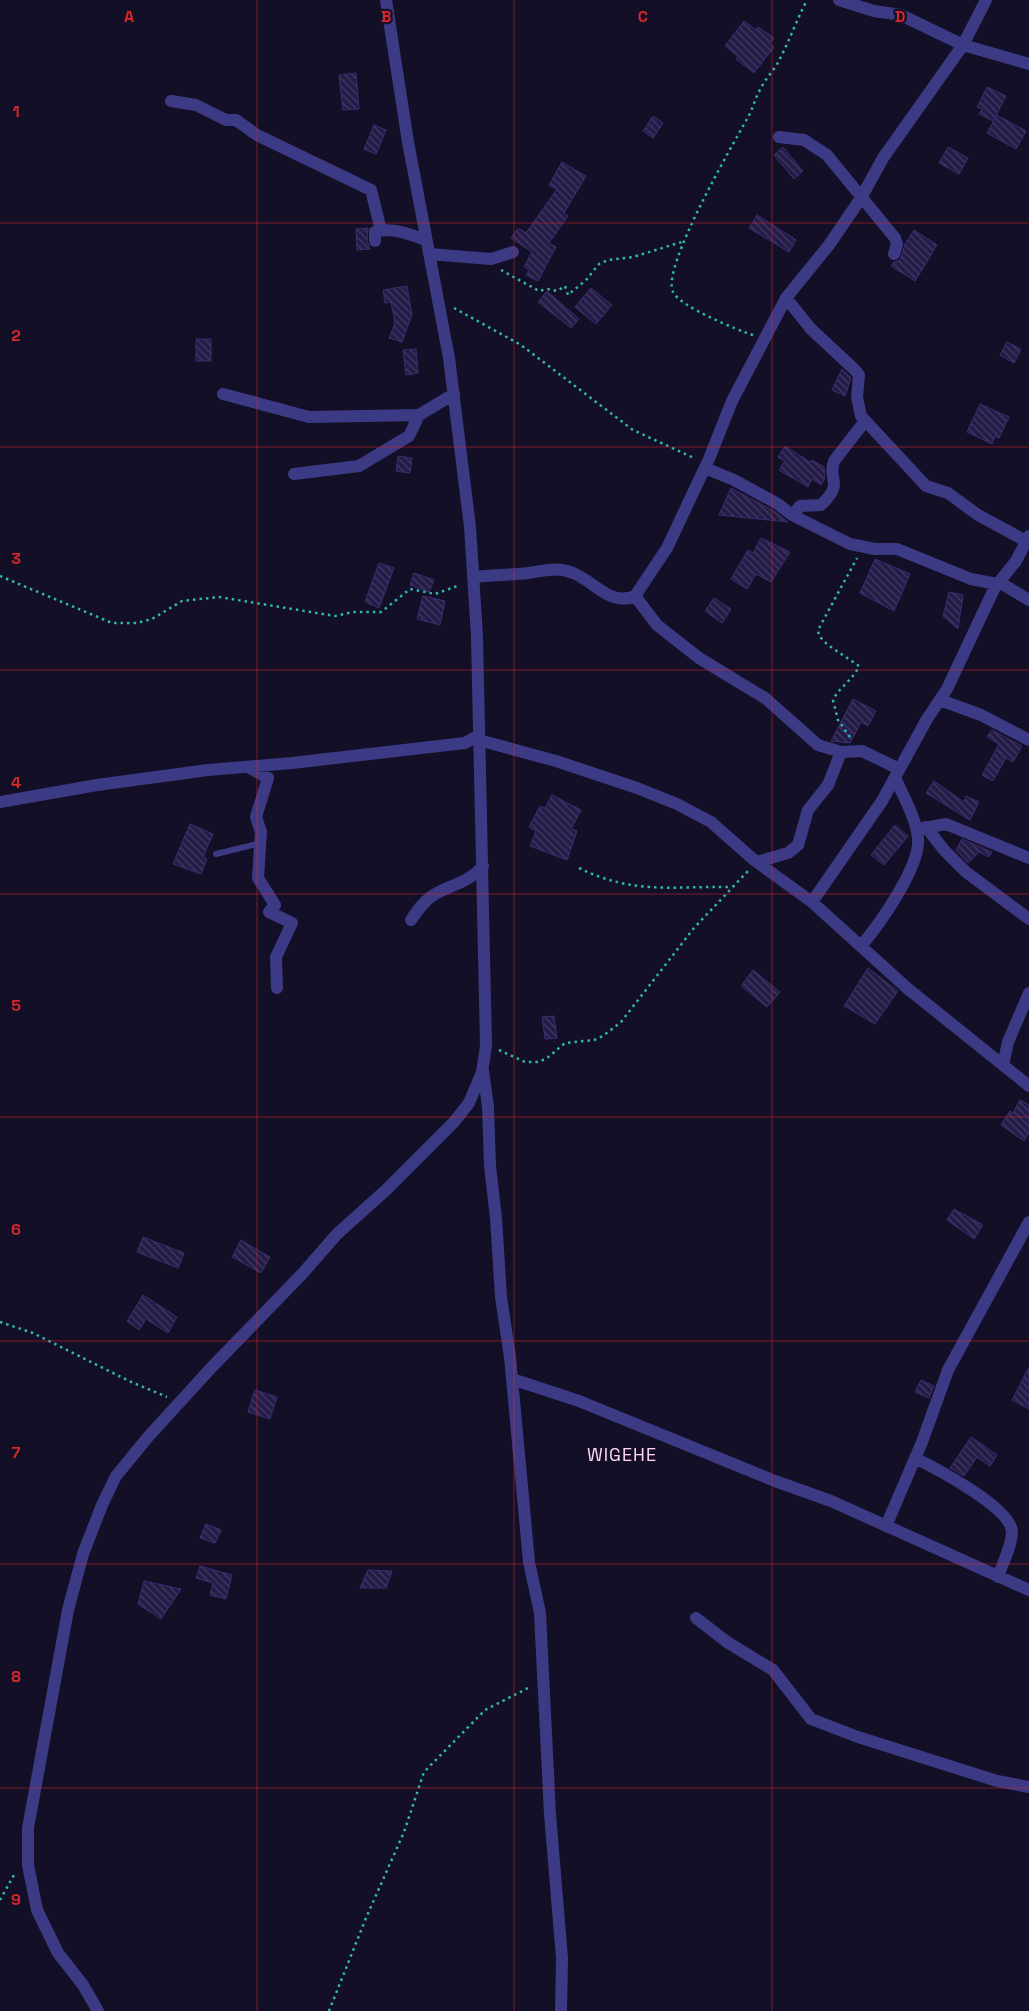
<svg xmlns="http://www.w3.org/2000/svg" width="1029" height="2011" viewBox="0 0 1029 2011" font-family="'Space Grotesk',sans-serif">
	<defs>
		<pattern id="building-back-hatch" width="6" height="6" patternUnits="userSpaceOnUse" patternTransform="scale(1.25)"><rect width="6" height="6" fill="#241b47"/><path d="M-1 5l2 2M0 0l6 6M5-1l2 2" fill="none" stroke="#433b63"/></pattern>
	</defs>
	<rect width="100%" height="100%" fill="#130f26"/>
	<path fill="url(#building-back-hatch)" stroke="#3b2d73" d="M744 21 756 30 758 27 774 38 769 44 774 47 754 73 736 59 738 56 725 46Z
		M356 73 359 109 343 110 339 75Z
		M987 87 1006 96 993 121 979 114 982 109 977 107Z
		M997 115 1026 131 1016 149 987 133Z
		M653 116 663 123 653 138 643 131Z
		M374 125 386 130 376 154 364 149Z
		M783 147 803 171 794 179 774 155Z
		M948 147 968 158 959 174 939 163Z
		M562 162 586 176 564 213 568 216 549 243 556 247 538 281 526 275 529 270 524 267 532 252 511 238 518 228 526 233 557 189 549 185Z
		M757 215 796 240 789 252 749 228Z
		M368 228 367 241 370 249 357 250 356 229Z
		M914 230 937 245 915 281 891 266 894 262 900 260 905 244Z
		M407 286 412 315 402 342 389 338 395 323 391 302 385 303 383 290Z
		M591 288 612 305 596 324 575 307Z
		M546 292H548L579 319 571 328 538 302Z
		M196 339H211V361H196Z
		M1007 342 1021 349 1014 363 1000 355Z
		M416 349 418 373 406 375 403 350Z
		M842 369 851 378 845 396 832 390Z
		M980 404 1009 417 999 438 995 436 992 444 967 432Z
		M785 446 810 462 812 460 824 467 825 478 821 485 812 479 808 487 779 470 785 461 778 457Z
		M398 456 412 458 410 473 396 471Z
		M731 488 774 511 788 522 719 515Z
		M761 538 790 552 771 582 756 574 747 589 731 579 748 550 753 553Z
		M875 559 910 574 894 611 860 593Z
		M379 563 394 568 379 608 365 602Z
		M414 573 434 580 429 592 410 585Z
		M949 592 963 595 958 629 943 616Z
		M423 596 445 601 440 625 417 619Z
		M714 598 731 609 722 623 705 611Z
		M853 699 876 711 868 726 861 722 850 743 831 741Z
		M992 730 1022 746 1013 762 1006 758 993 781 982 775 999 744 987 737Z
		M934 781 964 802 966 796 979 802 970 820 926 793Z
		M552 795 581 810 571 829 577 831 567 860 530 846 536 831 529 827 540 806 545 808Z
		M190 824 213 834 203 857 207 859 201 874 173 864Z
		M895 825 908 836 884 865 871 855Z
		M962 839 992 852 989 857 979 852 968 863 956 850Z
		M868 968 898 991 875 1024 844 1006Z
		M753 970 780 992 767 1007 741 986Z
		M554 1016 557 1038 545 1039 542 1017Z
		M1020 1100 1029 1105V1133L1024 1141 1001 1125 1010 1111 1013 1113Z
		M954 1209 983 1225 974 1239 947 1220Z
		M143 1237 184 1253 178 1268 137 1252Z
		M241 1240 270 1257 261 1273 232 1257Z
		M143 1295 177 1317 168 1333 146 1319 139 1330 127 1321Z
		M1029 1367V1409L1012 1400Z
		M921 1380 934 1386 929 1398 915 1392Z
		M255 1390 277 1397 270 1419 248 1412Z
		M971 1437 997 1455 990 1466 977 1457 964 1476 950 1468Z
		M206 1524 221 1530 215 1543 200 1538Z
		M200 1566 232 1575 226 1599 210 1595 213 1583 196 1578Z
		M368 1570 392 1571 386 1588H360Z
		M144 1581 181 1589 161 1619 138 1604Z"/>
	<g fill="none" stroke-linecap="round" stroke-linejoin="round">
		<path stroke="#2fb8b0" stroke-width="2.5" stroke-dasharray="2.5 4" stroke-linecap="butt" d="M501 270 539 291 547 289 557 291 565 286 568 295 586 280 599 264 608 260 633 257 685 241
			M454 308 521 345 633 430 694 458
			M753 335C737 330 679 306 673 292 661 268 732 146 747 119 753 109 755 98 761 88 765 80 771 73 776 66 788 45 796 21 807 0
			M0 576 112 623H136L152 619 182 601 219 597 335 616 353 612H381L410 589 435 594 460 585
			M850 737 838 720 833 700C840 686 853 680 859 666L828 645 819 636 818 630 857 558
			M579 868C634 895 673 886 731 887
			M499 1050 525 1062H537L546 1059 565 1043 594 1040 603 1036 621 1022 694 928 748 871
			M0 1322 33 1333 129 1381 167 1397
			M0 1900 15 1873
			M329 2011 366 1918 404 1832 424 1772 485 1710 530 1687"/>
		<path stroke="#3d3a85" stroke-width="6" d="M216 854 261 843"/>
		<path stroke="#3d3a85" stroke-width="12" d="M839 0 874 11 901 15 963 45 1029 64
			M171 101 196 105 226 120H236L257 135 371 190 381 230
			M779 137 804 140 827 155 895 238 897 244 894 254
			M375 241V232C392 227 410 234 426 240
			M429 254 491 259 513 252
			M786 298 811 329 855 370 859 375 857 397 861 416 926 486 948 493 978 515 1026 541
			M223 394 309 417 419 415 454 394
			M705 468 734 480 778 504 792 515 850 544 875 549H897L971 579 997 584
			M294 474 359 466 409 436 419 415
			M793 515 800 506 821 505C845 482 827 481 834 461L865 421
			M474 577C491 575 510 575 528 573 544 571 557 566 573 573 594 581 610 607 635 596L667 548 709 459 732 401 786 298 829 245 861 198 883 158 963 45 986 0
			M999 582 1029 600
			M635 596 657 625 699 658 765 698 818 745 841 752 862 751 899 769
			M940 700 981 715 1029 740
			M479 740 556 761 637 788 677 804 711 822 754 860 812 902 907 988 1029 1086
			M248 767 268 778 256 817 261 832 258 878 275 905 269 912 292 923 276 957 277 988
			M0 802 97 785 208 770 292 763 465 743 479 735
			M926 827 944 850 966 872 1029 919
			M919 829 946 824 1029 858
			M757 862 788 853 798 845 808 810 828 785 841 752
			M812 902 882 801 927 719 947 689 995 587 1016 561 1029 536
			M411 920C417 911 423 902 432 896 449 885 469 883 483 866
			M861 946C879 925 921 866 918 838 916 818 903 796 895 777
			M1003 1065 1008 1042 1029 993
			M483 1070 488 1107 490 1166 496 1218 501 1297 510 1357 529 1562 540 1613 550 1814 562 1958 561 2011
			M512 1379 579 1401 775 1481 831 1501 1029 1590
			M915 1458C935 1468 1012 1508 1012 1532 1012 1546 1002 1564 998 1577
			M886 1526 922 1442 948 1370 1029 1222
			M696 1618 727 1642 773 1670 811 1719 858 1737 997 1781 1029 1787
			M98 2011 83 1985 58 1953 37 1910 28 1865V1828L68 1610 83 1554 102 1505 116 1476 148 1437 211 1368 303 1273 337 1234 386 1190 454 1122 469 1103 482 1072 486 1046 477 636 470 527 449 358 408 142 386 0"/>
	</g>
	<path fill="none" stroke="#d62828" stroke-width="1" stroke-opacity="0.55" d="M257 0V2011M514 0V2011M772 0V2011M0 223H1029M0 447H1029M0 670H1029M0 894H1029M0 1117H1029M0 1341H1029M0 1564H1029M0 1788H1029"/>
	<g text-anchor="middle" stroke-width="4.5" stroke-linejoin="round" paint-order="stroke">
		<g font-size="18" letter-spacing="1" fill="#ffd6f0" stroke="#130f26">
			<text x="622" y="1461">WIGEHE</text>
		</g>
	</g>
	<g font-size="16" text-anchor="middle" font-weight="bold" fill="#d62828" stroke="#130f26" stroke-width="4.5" stroke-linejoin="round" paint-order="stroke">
		<text x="129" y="22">A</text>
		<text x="386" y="22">B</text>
		<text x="643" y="22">C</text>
		<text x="900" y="22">D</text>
		<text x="16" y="117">1</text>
		<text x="16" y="341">2</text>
		<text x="16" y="564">3</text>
		<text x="16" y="788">4</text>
		<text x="16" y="1011">5</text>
		<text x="16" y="1235">6</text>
		<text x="16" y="1458">7</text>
		<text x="16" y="1682">8</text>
		<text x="16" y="1905">9</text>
	</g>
</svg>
